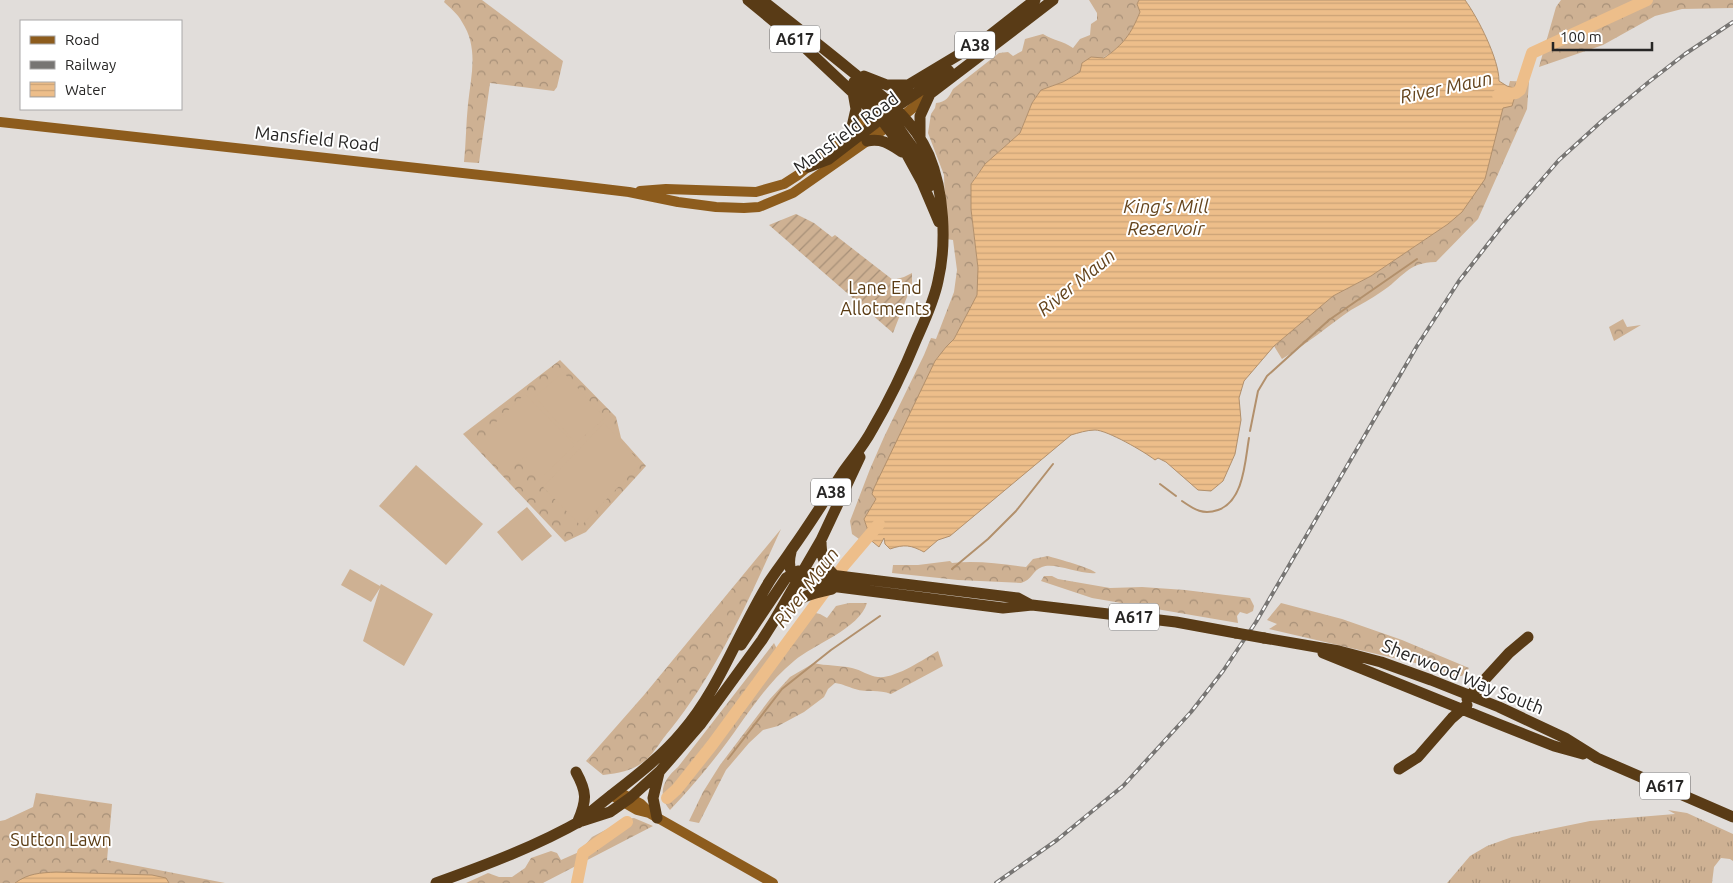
<svg xmlns="http://www.w3.org/2000/svg" width="1733" height="883" viewBox="0 0 1733 883" font-family="Ubuntu,sans-serif">
	<defs>
		<pattern id="grass-tufts" width="24" height="20" patternUnits="userSpaceOnUse" patternTransform="scale(1.25)"><rect width="24" height="20" fill="#ceb193"/><path d="M3 7l-1-3M5 7V3M7 7l1-3M15 17l-1-3M17 17v-4M19 17l1-3" fill="none" stroke="#a79078"/></pattern>
		<pattern id="forest-crowns" width="20" height="18" patternUnits="userSpaceOnUse" patternTransform="scale(1.25)"><rect width="20" height="18" fill="#ceb193"/><path d="M2 6a3 3 0 1 1 6 0M12 15a3 3 0 1 1 6 0" fill="none" stroke="#a79078"/></pattern>
		<pattern id="garden-furrows" width="10" height="10" patternUnits="userSpaceOnUse" patternTransform="scale(1.25)"><rect width="10" height="10" fill="#ceb193"/><path d="M-1 1l2-2M0 10L10 0M9 11l2-2" fill="none" stroke="#a79078"/></pattern>
		<pattern id="water-rules" width="6" height="5" patternUnits="userSpaceOnUse" patternTransform="scale(1.25)"><rect width="6" height="5" fill="#edbe8a"/><path d="M0 2.5h6" fill="none" stroke="#cba377"/></pattern>
	</defs>
	<rect width="100%" height="100%" fill="#e1ddda"/>
	<path fill="url(#grass-tufts)" d="M1668 810 1687 813 1733 834V861L1730 859 1721 858 1714 867 1712 883H1447L1470 856 1487 846 1512 837 1590 821 1675 814Z"/>
	<path fill="url(#forest-crowns)" d="M445 0H482L563 61 557 87 554 91 490 83 479 163 464 162C466 143 466 123 468 104 471 76 479 48 462 22 458 14 450 8 444 2Z
		M1089 0H1139L1137 4 1140 12 1132 31 1121 45 1109 54 1063 82 1041 90 1032 103 1020 133 985 164 976 176 971 184V209L978 268V295L954 339 946 347 935 361 876 499 864 519 868 531 859 539 852 534 850 521 870 469 884 437 924 355 931 338 936 339 954 292 957 270 953 240 946 239 944 175 928 133 931 114 935 108 936 103C946 102 949 97 953 89L999 53 1008 52 1013 56 1022 51 1025 39 1043 34C1054 41 1062 40 1073 48L1080 39 1090 35 1091 24 1097 20V13Z
		M1561 0H1733V8L1682 9 1655 16 1603 45 1539 67 1556 7Z
		M1510 81 1529 82 1527 109 1478 219 1436 262C1407 262 1402 279 1381 292 1371 299 1361 304 1351 310 1328 326 1307 344 1282 359L1274 346 1333 296 1371 276 1448 224 1495 135Z
		M1623 319 1627 327 1641 325 1614 341 1609 327Z
		M560 360 616 417 621 438 646 466 586 532 565 542 463 434Z
		M781 529C749 599 718 670 670 730 662 739 655 752 646 760 632 771 620 773 603 775L586 761 644 695Z
		M1048 556C1058 559 1092 568 1096 573 1080 575 1055 562 1042 567 1033 570 1032 580 1021 583L958 580 892 573 893 565H918L950 561 952 563C977 560 1001 564 1026 567L1033 559Z
		M1044 576H1052L1058 579 1110 588 1142 587 1185 590 1250 598 1254 606 1253 611 1247 614 1240 612 1237 616 1238 623 1092 598 1041 581Z
		M849 603H867C859 629 814 644 794 661 761 688 741 726 715 758 701 776 686 793 670 810 656 793 664 779 678 767L774 643 778 651 807 611 820 614 827 618 836 606Z
		M1281 603 1342 619 1402 640 1469 668 1462 676H1451L1424 665 1269 629 1277 624 1267 620Z
		M938 651 943 666 891 694C879 689 867 693 855 689 848 687 843 684 835 683L828 689 824 697 804 712 778 726 763 730 749 743 726 770 699 823 689 821 703 792 720 765 770 699 790 677 814 663C826 666 839 665 852 668 861 670 869 676 878 677 895 679 924 659 938 651Z
		M36 793 112 804 107 860 225 883H0V821L5 820 33 807Z
		M634 818 653 826 543 883H466L488 873 499 877H512L525 868 531 858 551 851 557 853 561 860 579 852 592 837 626 819Z"/>
	<path fill="url(#garden-furrows)" d="M796 214 814 223 832 237 835 235 893 280 904 277 912 273V284L893 333 769 225Z"/>
	<path fill="#ceb193" d="M563 372 605 418 576 443 535 397Z
		M525 394 575 445 544 475 525 456 505 475 480 449 499 430 494 424Z
		M604 423 641 463 581 526 543 487Z
		M416 465 483 524 446 565 379 506Z
		M527 507 552 536 522 561 497 532Z
		M350 569 380 586 381 584 433 614 404 666 363 641 380 588 371 602 341 585Z"/>
	<path fill="url(#water-rules)" stroke="#b2906c" d="M1139 0H1465C1478 18 1499 59 1499 81L1507 86 1517 89 1512 106 1503 108 1485 179 1462 212 1448 224 1371 276 1333 296 1274 346 1244 381 1239 398 1241 420 1235 454 1223 481 1211 491 1198 490 1166 462 1158 458 1155 460C1145 452 1107 430 1095 430 1087 430 1078 433 1071 435L950 536 938 540 924 552C911 545 904 544 890 549L885 544 884 538 879 547 868 538V531L864 519 876 499 872 494 874 488 935 361 946 347 954 339 977 295 978 268 971 209V184L985 164 1020 133 1032 103 1041 90 1063 82 1080 72 1082 63 1091 57 1104 58C1124 44 1131 34 1140 12L1137 4Z
		M56 872 152 875 166 878 169 883H15C29 873 40 873 56 872Z"/>
	<g fill="none" stroke-linecap="round" stroke-linejoin="round">
		<path stroke="#b2906c" stroke-width="2" d="M1250 431 1258 391 1267 376 1329 320 1417 259
			M1160 484 1176 496
			M1182 501C1195 510 1203 515 1218 510 1244 501 1245 461 1249 438
			M952 569 988 539 1016 511 1053 464
			M728 759 782 689 831 650 880 616"/>
		<path stroke="#edbe8a" stroke-width="12" d="M1498 95 1516 93 1520 90 1532 53 1647 0
			M667 798 677 789 712 745 845 564 879 524
			M577 883 583 853 627 822"/>
		<path stroke="#8d5c1d" stroke-width="10" d="M0 122 562 184 629 192 678 202 716 207 744 208 759 207 793 193 903 116 930 94
			M640 191 666 189 756 192 784 184 798 175 880 108
			M617 791 641 804 649 812
			M611 795 637 810 649 813 773 883"/>
		<path stroke="#593b16" stroke-width="11" d="M748 0 800 43 881 119 905 151 922 182 939 222
			M864 76 887 85H909
			M854 82C870 95 885 104 886 126
			M888 102 910 84 985 39 1035 0
			M889 106C894 133 927 154 930 186
			M890 111 949 71
			M851 131 856 109 853 92
			M920 137V116L930 94 1053 0
			M867 141C882 138 890 144 902 152
			M808 167 829 159 881 119 886 118
			M821 540C821 554 823 564 833 574
			M791 552C787 567 791 580 807 583L1003 608 1032 605 1176 622 1236 633
			M783 613C801 596 808 594 832 589
			M1264 638 1339 651 1381 662 1431 680 1499 707 1565 738 1597 758 1733 817
			M741 645 786 578 798 571 1018 598 1031 605
			M1323 653 1496 723 1554 746 1583 754
			M1467 699 1509 653 1528 637
			M1399 769 1418 757 1452 718 1467 705
			M576 772C587 792 587 800 578 821
			M657 818 653 798 659 773
			M582 821 610 812 630 798 660 771 700 725 762 640 774 621 821 540 860 457
			M578 823C612 792 652 768 682 732 720 688 738 632 769 582 776 571 785 560 792 549 810 524 826 498 843 472 853 458 864 445 872 430 889 401 904 370 917 338 925 320 934 301 938 281 947 243 944 191 929 155 913 118 880 94 850 70 821 46 791 23 762 0
			M436 883C486 865 537 846 584 819"/>
		<defs>
			<path id="rail" d="M996 883 1057 840 1123 786 1191 712 1223 671 1256 622 1417 346 1459 281 1506 221 1559 160 1603 120 1650 81 1685 54 1733 22"/>
		</defs>
		<use href="#rail" stroke="#777573" stroke-width="4"/>
		<use href="#rail" stroke="#fff" stroke-width="2" stroke-dasharray="5.5" stroke-linecap="butt"/>
		<path stroke="#593b16" stroke-width="11" d="M1236 633 1264 638"/>
	</g>
	<g text-anchor="middle" stroke-width="4" stroke-linejoin="round" paint-order="stroke">
		<g fill="#fff" stroke="#686766" stroke-width="1">
			<rect x="770" y="25.5" width="50" height="27" rx="4"/>
			<rect x="955" y="31.5" width="40" height="27" rx="4"/>
			<rect x="811" y="478.5" width="40" height="27" rx="4"/>
			<rect x="1109" y="603.5" width="50" height="27" rx="4"/>
			<rect x="1640" y="772.5" width="50" height="27" rx="4"/>
		</g>
		<g font-size="16" font-weight="bold" fill="#272625">
			<text x="795" y="45">A617</text>
			<text x="975" y="51">A38</text>
			<text x="831" y="498">A38</text>
			<text x="1134" y="623">A617</text>
			<text x="1665" y="792">A617</text>
		</g>
		<g font-size="18" fill="#272625" stroke="#fff">
			<text transform="translate(846 133) rotate(-36)" y="6">Mansfield Road</text>
			<text transform="translate(317 139) rotate(6)" y="6">Mansfield Road</text>
			<text transform="translate(1463 677) rotate(22)" y="6">Sherwood Way South</text>
		</g>
		<g font-size="18" fill="#5a3b13" stroke="#fff">
			<text x="885" y="294">Lane End<tspan x="885" dy="21">Allotments</tspan></text>
			<text x="61" y="846">Sutton Lawn</text>
		</g>
		<g font-size="19" font-style="italic" fill="#64441d" stroke="#fff">
			<text transform="translate(1446 87) rotate(-12)" y="7">River Maun</text>
			<text x="1166" y="213">King's Mill<tspan x="1166" dy="22">Reservoir</tspan></text>
			<text transform="translate(1076 282) rotate(-39)" y="7">River Maun</text>
			<text transform="translate(806 587) rotate(-53)" y="7">River Maun</text>
		</g>
	</g>
	<rect x="20" y="20" width="162" height="90" fill="#ffffff" stroke="#a9a8a8"/>
	<rect x="30" y="36" width="25" height="8" fill="#8d5c1d" stroke="#a9a8a8"/>
	<text x="65" y="45" font-size="15" fill="#272625">Road</text>
	<rect x="30" y="61" width="25" height="8" fill="#777573" stroke="#a9a8a8"/>
	<text x="65" y="70" font-size="15" fill="#272625">Railway</text>
	<rect x="30" y="82" width="25" height="15" fill="url(#water-rules)" stroke="#a9a8a8"/>
	<text x="65" y="95" font-size="15" fill="#272625">Water</text>
	<path d="M1553 42v8h99v-8" fill="none" stroke="#272625" stroke-width="2.5"/>
	<text x="1560" y="42" font-size="15" fill="#272625" stroke="#ffffff" stroke-width="4" paint-order="stroke">100 m</text>
</svg>
